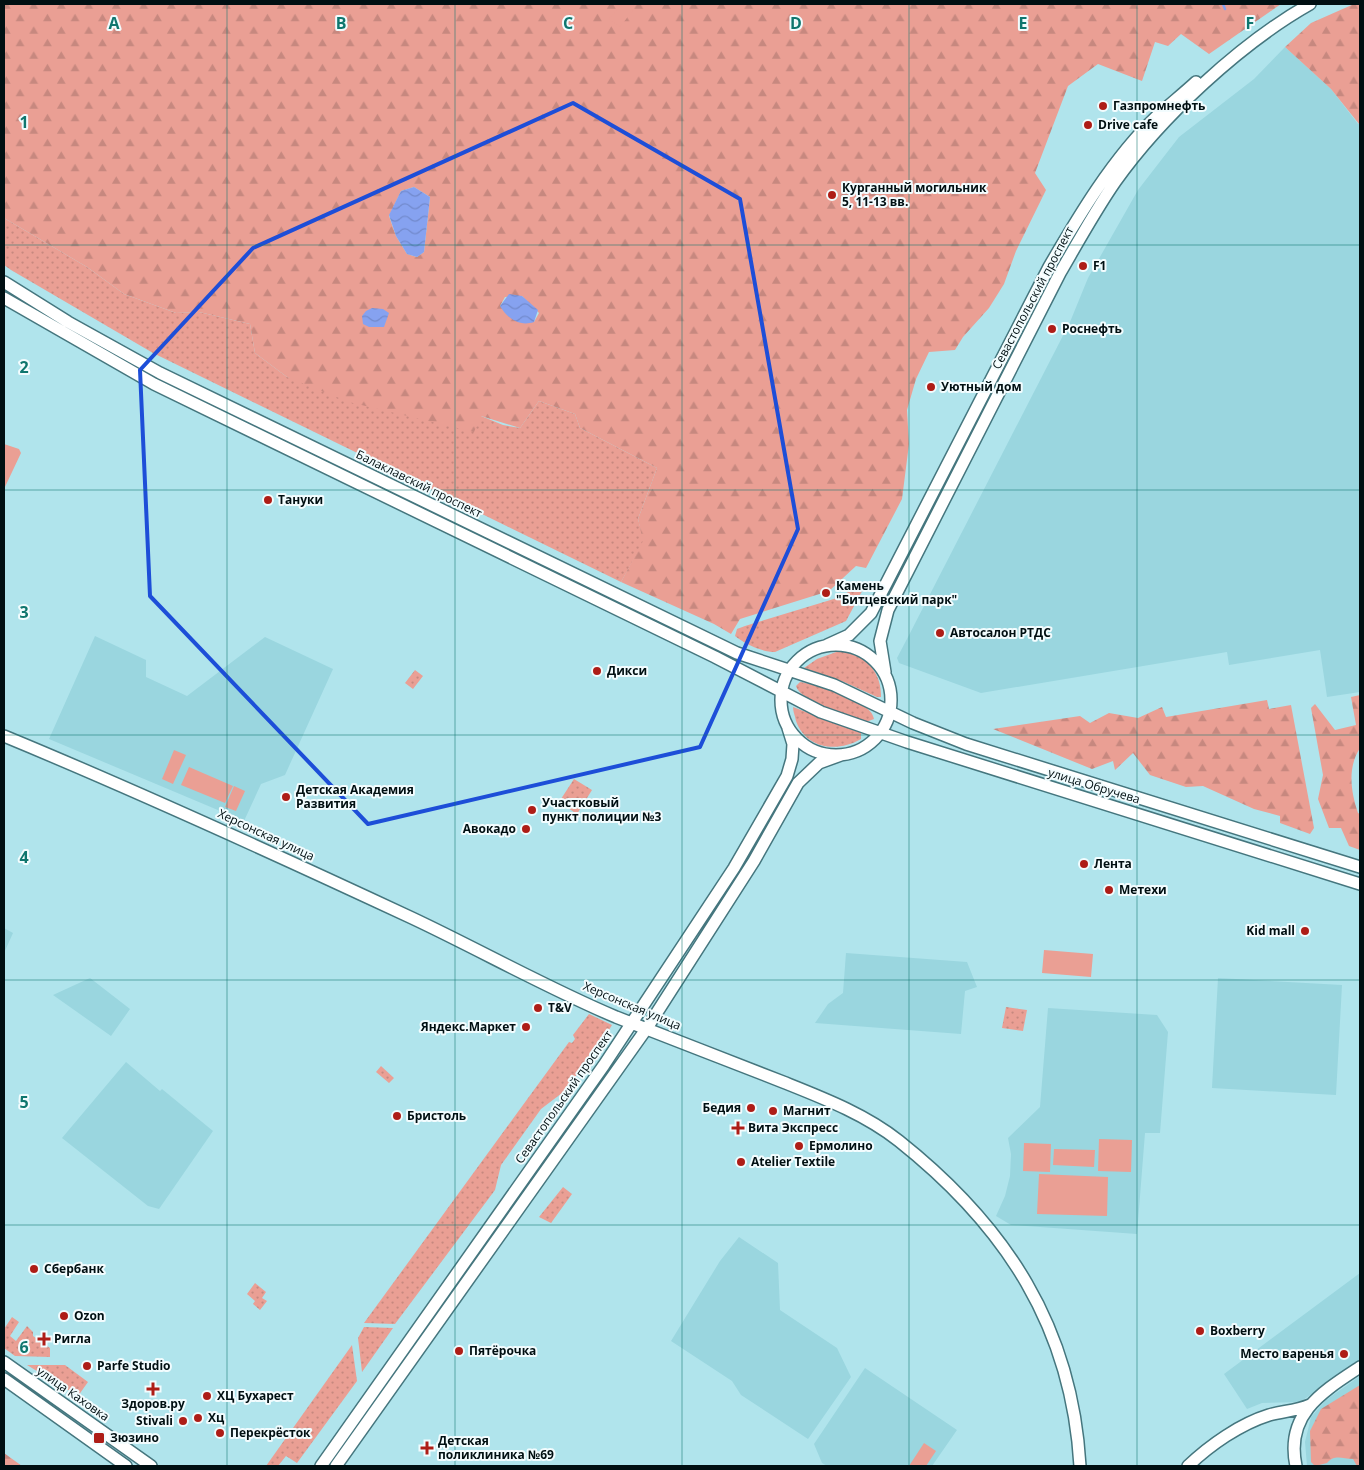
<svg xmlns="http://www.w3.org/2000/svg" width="1364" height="1470" viewBox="0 0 1364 1470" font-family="'Open Sans',sans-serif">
	<defs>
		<pattern id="grass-dots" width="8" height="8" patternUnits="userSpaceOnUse" patternTransform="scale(1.25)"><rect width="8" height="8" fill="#ea9f94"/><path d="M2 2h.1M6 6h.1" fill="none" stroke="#c7887f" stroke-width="1.8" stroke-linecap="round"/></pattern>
		<pattern id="forest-firs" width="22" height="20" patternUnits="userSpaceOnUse" patternTransform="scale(1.25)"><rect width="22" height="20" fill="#ea9f94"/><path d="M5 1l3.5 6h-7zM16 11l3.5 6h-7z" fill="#c7887f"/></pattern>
		<pattern id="water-waves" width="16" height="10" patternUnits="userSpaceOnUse" patternTransform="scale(1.25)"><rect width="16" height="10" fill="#86a2f0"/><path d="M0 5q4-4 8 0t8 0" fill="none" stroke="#728acd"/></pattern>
	</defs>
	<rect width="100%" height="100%" fill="#b0e4ec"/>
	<path fill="#9ad6df" d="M1285 47 1331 89 1358 124 1360 123V692L1327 697 1320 650 1229 665 1227 652 981 693 899 663 897 658 908 637 1070 322 1088 278 1138 190 1179 137 1254 79Z
		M95 636 146 660V677L187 696 265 637 333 669 285 775 261 784 244 821 49 739Z
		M4 928 13 933 4 953Z
		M846 953 967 962 977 987 965 991 961 1034 815 1023 828 1004 843 993Z
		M90 978 130 1009 111 1036 53 995Z
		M1218 978 1342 985 1336 1095 1212 1088Z
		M1048 1008 1157 1015 1168 1032 1160 1133H1145L1137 1234 1011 1225 996 1216 1005 1196 1010 1176 1011 1154 1008 1138 1040 1107Z
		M126 1062 160 1091 162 1089 213 1131 159 1209 148 1206 62 1138Z
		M739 1237 778 1263 780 1310 837 1348 851 1377 808 1439 741 1395 732 1381 671 1341 720 1261Z
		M1360 1273V1361L1300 1402 1262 1403 1247 1409 1224 1374Z
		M865 1368 957 1430 932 1466H827L822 1463 814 1444Z
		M1360 1376V1466H1307L1305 1442 1311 1417 1326 1400Z"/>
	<path fill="url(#grass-dots)" d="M4 218 87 267 124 294 176 313 199 312 250 324 255 353 287 377 481 416 503 425 520 428 539 401 575 414 580 428 657 468 638 519 644 541 621 582 153 353 11 270 4 265Z
		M867 582 846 621 775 652C762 652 745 644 735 636L737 629 745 626 837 598Z
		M839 651C863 652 882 671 881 697H877L844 682 804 668 817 659Z
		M415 670 423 676 413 689 405 683Z
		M800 682C815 684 873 701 874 719L866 722 859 720C845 714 800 701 796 686Z
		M793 707 861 733V739C837 753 806 749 796 721 795 716 793 711 793 707Z
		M574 779 592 790 577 814 559 802Z
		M1006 1007 1027 1010 1023 1031 1002 1028Z
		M589 1014 612 1025 596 1051 595 1049 566 1090 541 1109 501 1165 495 1190 395 1324 364 1323 569 1042 572 1043 575 1039 573 1035Z
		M381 1066 394 1078 389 1083 376 1072Z
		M563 1187 572 1194 551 1223 539 1217Z
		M255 1283 266 1292 262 1298 267 1301 260 1310 253 1304 255 1301 247 1294Z
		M12 1317 19 1322 10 1336 16 1341 27 1326 33 1332V1336L50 1348V1357L15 1356 4 1348V1329Z
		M364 1327 393 1328 362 1372 358 1338Z
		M352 1345 357 1381 297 1463 286 1456 278 1466H266Z
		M27 1365H65L88 1382 78 1396Z"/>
	<path fill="url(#forest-firs)" fill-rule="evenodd" d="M4 4H1281L1209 54 1181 34 1168 46 1155 42 1142 81 1098 64 1068 86 1035 173 1046 190 1016 251 1004 284 989 308 963 337 955 350 929 352 916 379 907 410 909 444 902 499 866 568 856 566 829 591 740 619 731 634 714 624 621 582 643 541 638 519 657 468 580 428 575 414 539 401 520 428 481 416 474 432 349 402 287 377 255 353 250 324 199 312 176 313 124 294 87 267 4 218ZM414 187 430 197 424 252 417 257 407 254 396 236 389 216 401 191ZM522 296 539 313 534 322 500 306 505 297Z
		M1354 4H1360L1359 124 1331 89 1285 47 1311 23Z
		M1360 695V748C1347 768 1351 792 1358 813L1360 814V850L1349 846 1341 828H1329L1318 799 1323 775 1311 708 1315 704 1335 730 1356 725 1351 697Z
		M1267 700 1269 709 1291 705 1314 828 1310 834 1280 823V816L1254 809 1203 786 1186 787 1150 775 1133 753 1115 770 1113 761 1092 769 993 729 1080 716 1090 723 1109 713 1138 718 1162 707 1166 717Z
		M1360 1385V1466H1357L1353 1459C1342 1459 1335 1454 1327 1463L1315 1466 1311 1462 1310 1431 1321 1409Z
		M4 1453 22 1466H4Z"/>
	<path fill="#ea9f94" d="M622 4H625L633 10 620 27 609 19Z
		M4 444 19 449 21 453 4 489Z
		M174 750 186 755 173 784 162 779Z
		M189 767 233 786 225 803 181 785Z
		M234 786 245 791 236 811 225 807Z
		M1044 950 1093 954 1091 977 1042 973Z
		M1099 1139 1132 1140 1131 1172 1098 1171Z
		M1024 1143 1051 1144 1050 1172 1023 1171Z
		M1054 1149 1095 1150 1094 1167 1053 1165Z
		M1039 1174 1108 1177 1107 1216 1037 1214Z
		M924 1443 936 1451 926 1466H909Z"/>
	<path fill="url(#water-waves)" d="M414 187 430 197 424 252 417 257 407 254 396 236 389 215 401 191Z
		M509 294 522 296 538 310 534 322C519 327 507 318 500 306Z
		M372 308 383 309 389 313 384 327H369L363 324 362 316 366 311Z"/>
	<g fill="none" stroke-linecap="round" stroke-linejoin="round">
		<path stroke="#86a2f0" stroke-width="2.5" d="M1223 4 1225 9"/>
		<defs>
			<path id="secondary" d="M4 282 68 322 160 373 737 653 834 685 913 723 966 744 1360 867
				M4 298 154 384 715 657 821 712 907 742 1360 884
				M781 700a55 55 0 1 1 110 0a55 55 0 1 1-110 0Z
				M827 645 849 635 871 613 1049 267C1078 217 1113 158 1156 117 1169 105 1183 94 1196 82
				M885 672 880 641 888 610 1060 273C1078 242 1095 211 1115 182 1161 117 1241 43 1310 4
				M4 736C142 793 277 855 412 918 480 950 547 988 616 1017 672 1039 727 1060 783 1082 823 1098 865 1114 899 1141 1006 1226 1072 1327 1080 1466
				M4 1362 151 1466
				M4 1379 126 1466
				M321 1466 604 1065 734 868 787 776 792 759 793 744 788 728
				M336 1466 647 1028 754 861 798 783 819 763 841 755
				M1188 1466C1210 1445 1240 1424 1269 1415 1283 1411 1296 1411 1310 1405
				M1296 1466C1285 1414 1322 1392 1360 1367"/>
		</defs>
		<use href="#secondary" stroke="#45767e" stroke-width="14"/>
		<use href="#secondary" stroke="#fff" stroke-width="11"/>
	</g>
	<path fill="none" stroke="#1d4ed8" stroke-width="4" stroke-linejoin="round" d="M573 103 740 199 798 529 700 747 368 824 150 596 140 370 253 248Z"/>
	<path fill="none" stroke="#0f766e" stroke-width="1" stroke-opacity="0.55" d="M227 4V1466M455 4V1466M682 4V1466M909 4V1466M1137 4V1466M4 245H1360M4 490H1360M4 735H1360M4 980H1360M4 1225H1360"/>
	<g fill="#ae1d17" stroke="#f2fcfe" stroke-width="2">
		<circle cx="1103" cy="106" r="5"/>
		<circle cx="1088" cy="125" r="5"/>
		<circle cx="832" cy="195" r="5"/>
		<circle cx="1083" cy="266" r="5"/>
		<circle cx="1052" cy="329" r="5"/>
		<circle cx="931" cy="387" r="5"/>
		<circle cx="268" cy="500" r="5"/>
		<circle cx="826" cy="593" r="5"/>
		<circle cx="940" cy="633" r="5"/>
		<circle cx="597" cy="671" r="5"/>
		<circle cx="286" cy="797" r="5"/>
		<circle cx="532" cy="810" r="5"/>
		<circle cx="526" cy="829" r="5"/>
		<circle cx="1084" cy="864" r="5"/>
		<circle cx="1109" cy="890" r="5"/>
		<circle cx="1305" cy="931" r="5"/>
		<circle cx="538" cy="1008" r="5"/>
		<circle cx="526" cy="1027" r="5"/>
		<circle cx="751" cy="1108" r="5"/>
		<circle cx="773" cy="1111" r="5"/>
		<circle cx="397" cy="1116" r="5"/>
		<path d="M735.5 1120.5h5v5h5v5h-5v5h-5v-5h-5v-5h5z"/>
		<circle cx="799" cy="1146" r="5"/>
		<circle cx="741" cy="1162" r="5"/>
		<circle cx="34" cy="1269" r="5"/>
		<circle cx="64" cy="1316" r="5"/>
		<circle cx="1200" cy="1331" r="5"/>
		<path d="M41.5 1331.5h5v5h5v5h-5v5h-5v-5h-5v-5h5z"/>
		<circle cx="459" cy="1351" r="5"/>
		<circle cx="1344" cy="1354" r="5"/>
		<circle cx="87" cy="1366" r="5"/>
		<path d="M150.5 1381.5h5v5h5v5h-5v5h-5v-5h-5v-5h5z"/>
		<circle cx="207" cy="1396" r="5"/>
		<circle cx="198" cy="1418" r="5"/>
		<circle cx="183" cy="1421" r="5"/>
		<circle cx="220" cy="1433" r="5"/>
		<rect x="93" y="1432" width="12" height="12" rx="2.5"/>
		<path d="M424.5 1440.5h5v5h5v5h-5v5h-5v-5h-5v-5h5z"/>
	</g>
	<g text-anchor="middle" stroke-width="4" stroke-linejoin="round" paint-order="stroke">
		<g font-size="12" font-weight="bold" fill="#000f12" stroke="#f2fcfe" text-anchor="start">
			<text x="1113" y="110">Газпромнефть</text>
			<text x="1098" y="129">Drive cafe</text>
			<text x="842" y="192">Курганный могильник<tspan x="842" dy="14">5, 11-13 вв.</tspan></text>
			<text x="1093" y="270">F1</text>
			<text x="1062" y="333">Роснефть</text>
			<text x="941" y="391">Уютный дом</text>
			<text x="278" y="504">Тануки</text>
			<text x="836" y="590">Камень<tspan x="836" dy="14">"Битцевский парк"</tspan></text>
			<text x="950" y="637">Автосалон РТДС</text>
			<text x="607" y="675">Дикси</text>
			<text x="296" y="794">Детская Академия<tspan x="296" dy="14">Развития</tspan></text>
			<text x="542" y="807">Участковый<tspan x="542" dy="14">пункт полиции №3</tspan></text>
			<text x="516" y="833" text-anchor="end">Авокадо</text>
			<text x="1094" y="868">Лента</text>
			<text x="1119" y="894">Метехи</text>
			<text x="1295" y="935" text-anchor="end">Kid mall</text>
			<text x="548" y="1012">T&amp;V</text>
			<text x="516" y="1031" text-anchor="end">Яндекс.Маркет</text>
			<text x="741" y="1112" text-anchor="end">Бедия</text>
			<text x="783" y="1115">Магнит</text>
			<text x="407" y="1120">Бристоль</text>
			<text x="748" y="1132">Вита Экспресс</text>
			<text x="809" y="1150">Ермолино</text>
			<text x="751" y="1166">Atelier Textile</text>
			<text x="44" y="1273">Сбербанк</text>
			<text x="74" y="1320">Ozon</text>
			<text x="1210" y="1335">Boxberry</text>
			<text x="54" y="1343">Ригла</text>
			<text x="469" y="1355">Пятёрочка</text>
			<text x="1334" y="1358" text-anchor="end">Место варенья</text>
			<text x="97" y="1370">Parfe Studio</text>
			<text x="217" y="1400">ХЦ Бухарест</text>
			<text x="153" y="1408" text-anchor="middle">Здоров.ру</text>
			<text x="208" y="1422">Хц</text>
			<text x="173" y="1425" text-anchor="end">Stivali</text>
			<text x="230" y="1437">Перекрёсток</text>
			<text x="110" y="1442">Зюзино</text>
			<text x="438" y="1445">Детская<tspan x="438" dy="14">поликлиника №69</tspan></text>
		</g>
		<g font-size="12" fill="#000f12" stroke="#f2fcfe">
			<text transform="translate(1033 298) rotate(-62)" y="4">Севастопольский проспект</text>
			<text transform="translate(419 484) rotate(26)" y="4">Балаклавский проспект</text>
			<text transform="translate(1094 786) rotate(17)" y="4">улица Обручева</text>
			<text transform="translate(266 835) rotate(25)" y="4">Херсонская улица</text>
			<text transform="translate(632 1006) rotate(23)" y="4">Херсонская улица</text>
			<text transform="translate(564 1097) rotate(-55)" y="4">Севастопольский проспект</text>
			<text transform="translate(73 1394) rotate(35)" y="4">улица Каховка</text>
		</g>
	</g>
	<g font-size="16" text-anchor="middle" font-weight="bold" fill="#0f766e" stroke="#f2fcfe" stroke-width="4" stroke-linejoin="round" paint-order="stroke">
		<text x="114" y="29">A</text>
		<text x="341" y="29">B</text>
		<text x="568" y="29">C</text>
		<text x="796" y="29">D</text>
		<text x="1023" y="29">E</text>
		<text x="1250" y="29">F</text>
		<text x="24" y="128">1</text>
		<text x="24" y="373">2</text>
		<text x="24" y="618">3</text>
		<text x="24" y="863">4</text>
		<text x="24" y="1108">5</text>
		<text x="24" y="1353">6</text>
	</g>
	<rect width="1364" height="1470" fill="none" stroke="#000f12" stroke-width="10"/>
</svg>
